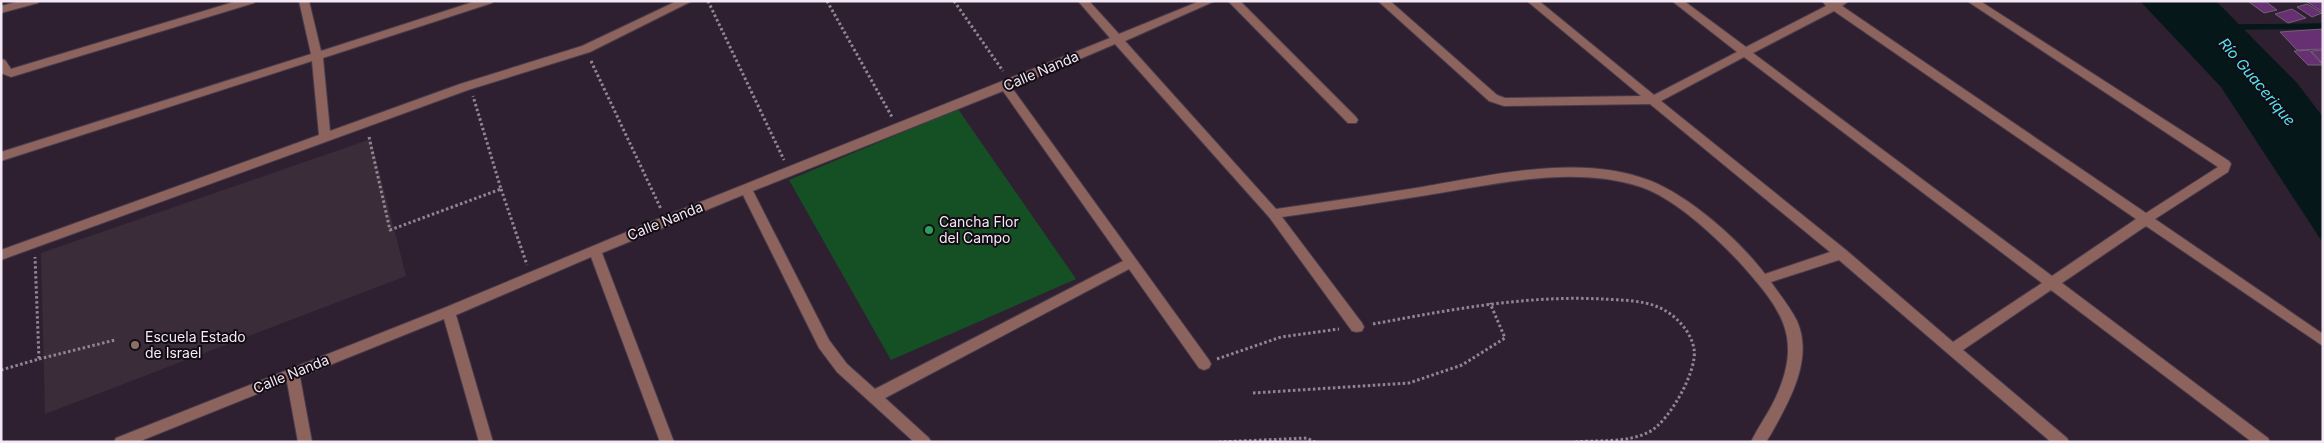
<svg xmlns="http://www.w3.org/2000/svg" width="2324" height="443" viewBox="0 0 2324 443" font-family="Inter,sans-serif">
	<rect width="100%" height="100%" fill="#2e2031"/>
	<path fill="#3a2c39" d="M371 139 406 276 45 414 41 253Z"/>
	<path fill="#155024" d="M958 109 1076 279 891 360 789 180Z"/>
	<path fill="#051719" d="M2140 1H2216L2297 83 2323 117V243L2221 87Z"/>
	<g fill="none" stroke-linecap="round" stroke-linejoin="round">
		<path stroke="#051719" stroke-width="5.5" d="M2235 27 2323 26"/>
	</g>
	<path fill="#673073" stroke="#726176" d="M2265 1 2277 10 2264 13 2249 2Z
		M2323 1V12L2307 2 2310 1Z
		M2307 4 2322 13 2312 17 2297 7Z
		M2292 9 2306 18 2288 23 2275 14Z
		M2323 29V49L2297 50 2280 32Z
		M2309 50 2323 65H2308L2294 51Z
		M2323 50V64L2311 51Z"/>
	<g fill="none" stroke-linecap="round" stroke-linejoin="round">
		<defs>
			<path id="minor" d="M20 1H39L38 3 1 13V6Z
				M237 1H255L254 3 11 77 1 73V59L5 60 11 69Z
				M299 1H309L321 51 476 1H493L492 3 323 58 330 131 460 84 582 46 677 1H692L590 52 468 90 1 260V250L319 135 312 61 1 161V152L311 54Z
				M1078 1H1089L1119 34 1200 1H1215L1125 41 1276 209C1325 202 1374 195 1422 187 1493 175 1582 153 1651 181 1692 198 1739 240 1765 274L1830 252 1650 104 1504 106 1489 101 1378 1H1390L1497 95 1505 98 1641 96 1527 1H1539L1654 95 1737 52 1672 1H1684L1746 47 1826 6 1822 1H1849L1842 6 2146 213 2218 167 1967 1H1980L2229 161 2231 164 2228 172 2155 219 2323 334V346L2146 226 2062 283 2268 438 2270 442H2252L2051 290 1963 350 2067 438 2069 442H2051L1839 260 1771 282C1780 295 1790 307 1797 321 1814 359 1789 402 1771 434L1766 442H1751C1758 427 1768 414 1775 399 1803 339 1783 311 1742 265 1717 238 1676 199 1641 187 1573 165 1496 184 1428 195 1379 203 1331 210 1282 217L1362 323 1364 327 1362 331 1357 332 1352 331 1269 217 1115 44 1012 88 1209 360 1211 364 1209 368 1204 370 1199 368 1129 269 885 398 929 438 931 442H914L837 372 819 348 743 195 602 253 674 442H660L591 257 456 315 493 442H479L444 319 300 377 312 442H298L287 382 138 442H114L116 438 444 308 653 221 1110 38ZM1834 11 2136 219 2052 276 1753 53ZM1744 57 2042 283 1953 342 1846 250 1661 101ZM1003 91 1123 261 875 389 847 364 829 340 753 191Z
				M1228 1H1240L1356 117 1358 120 1356 123H1348Z"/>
		</defs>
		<use href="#minor" stroke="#493c4c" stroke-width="2"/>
		<path stroke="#918593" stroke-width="3" stroke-dasharray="2.5 2.5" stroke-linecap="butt" d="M708 1 784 160
			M827 1 892 117
			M954 1 1003 71
			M591 61 661 209
			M369 137 390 230 501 189 473 96
			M501 189 527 265
			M1373 324C1449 310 1525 295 1602 299 1620 300 1642 300 1658 307 1675 314 1691 331 1694 349 1698 370 1669 422 1649 432 1628 443 1597 440 1574 442
			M39 359 115 340
			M1217 359 1281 337 1339 329
			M1 370 39 359 35 257
			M1253 393 1409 383 1462 365 1505 338 1490 303
			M1219 442 1307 438 1315 442"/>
		<use href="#minor" fill="#8d635e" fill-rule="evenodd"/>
	</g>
	<circle fill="#2e9e5b" stroke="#130c14" stroke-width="2" cx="929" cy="230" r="5"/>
	<circle fill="#8d6e63" stroke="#130c14" stroke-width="2" cx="135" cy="345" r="5"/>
	<g text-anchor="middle" stroke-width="4" stroke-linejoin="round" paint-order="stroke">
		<g font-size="14" fill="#f2e9f4" stroke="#130c14">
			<text transform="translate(1041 71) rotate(-23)" y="5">Calle Nanda</text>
			<text transform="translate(665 221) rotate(-22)" y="5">Calle Nanda</text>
			<text transform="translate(291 374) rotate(-22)" y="5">Calle Nanda</text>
		</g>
		<g font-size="14" fill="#f2e9f4" stroke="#130c14" text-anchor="start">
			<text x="939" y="227">Cancha Flor<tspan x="939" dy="16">del Campo</tspan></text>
			<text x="145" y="342">Escuela Estado<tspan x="145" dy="16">de Israel</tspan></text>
		</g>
		<g font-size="15" font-style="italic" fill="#51e4f0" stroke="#130c14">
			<text transform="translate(2257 82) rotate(50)" y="5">Río Guacerique</text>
		</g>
	</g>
	<rect width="2324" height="443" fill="none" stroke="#f2e9f4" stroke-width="5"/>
</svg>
